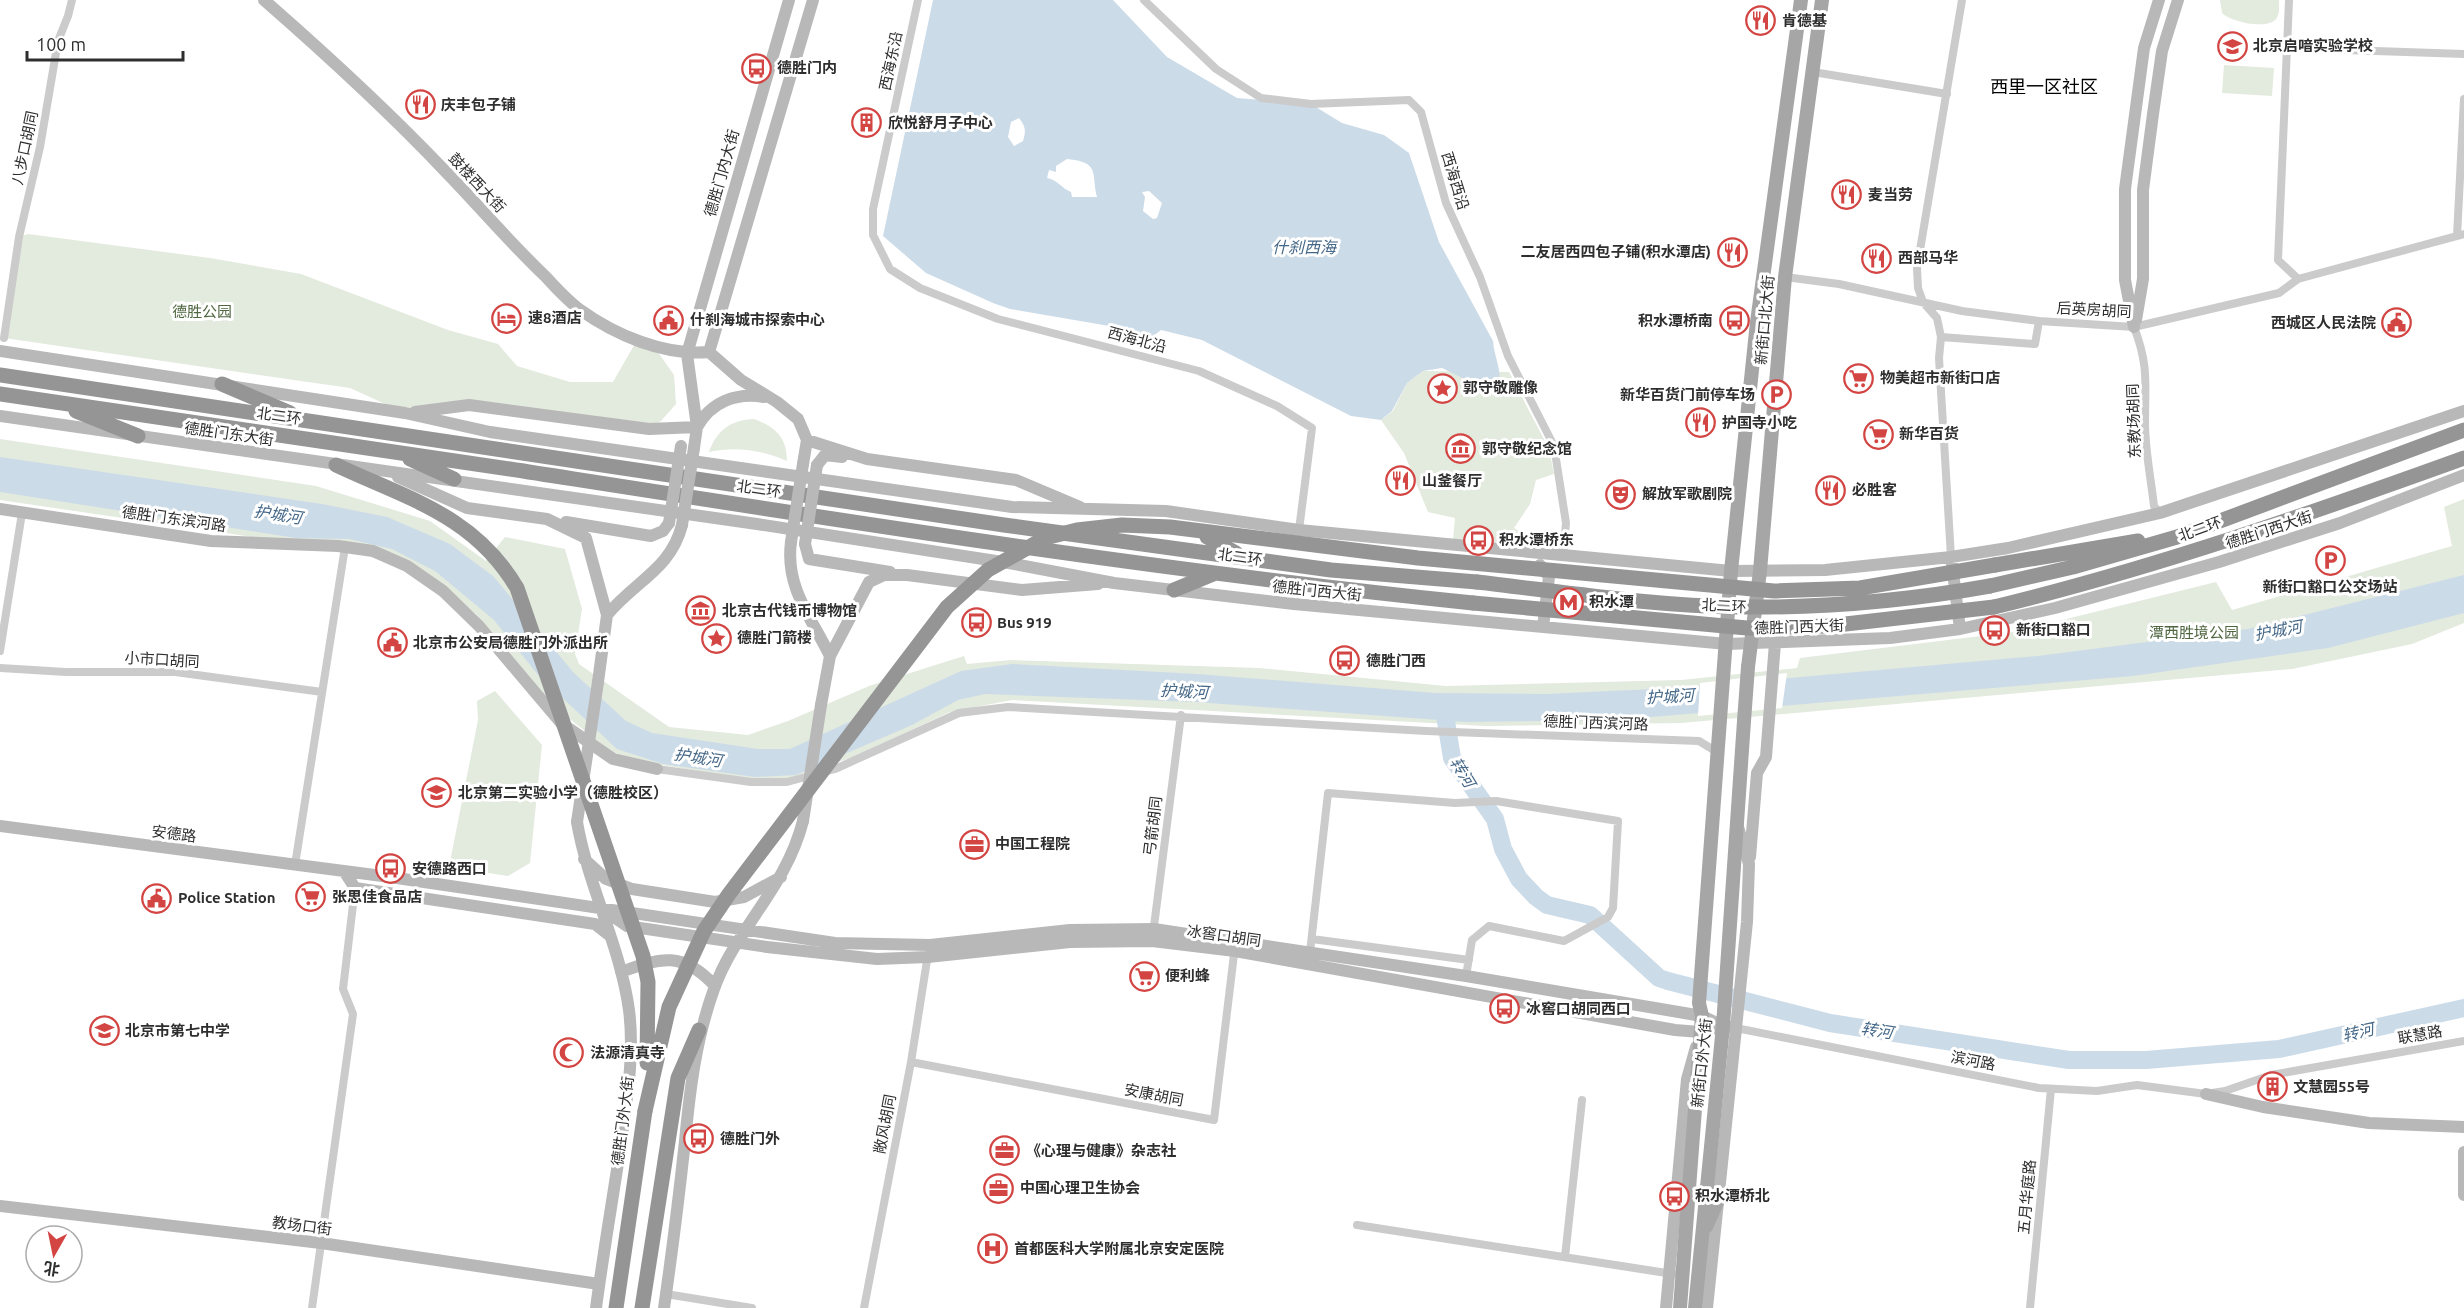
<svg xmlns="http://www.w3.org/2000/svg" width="2464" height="1308" viewBox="0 0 2464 1308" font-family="Ubuntu,'Noto Sans SC',sans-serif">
	<rect width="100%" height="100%" fill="#fff"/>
	<path fill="#e3eade" d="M2220 0H2279C2279 6 2280 14 2276 19 2267 30 2231 22 2222 13Z
		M2224 65 2274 68 2272 96 2222 93Z
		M28 234 210 258 301 274 448 330 498 344 517 366 570 382H613L637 340 653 345 674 375 676 404 661 421 649 429 469 405 405 413 350 388 4 338 19 237Z
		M1423 371 1509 372 1549 449 1554 474 1536 480 1530 504 1514 528 1525 535 1528 545 1453 540 1455 518 1428 512 1404 453 1381 420 1393 411 1407 383Z
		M754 419C776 427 787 438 787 461 763 450 735 446 709 452 717 430 731 420 754 419Z
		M0 439 316 486 430 521 486 561 505 537 565 549 582 609 575 654 579 664 669 727 748 735 788 721 869 686 964 656 967 664 1011 660 1259 668 1446 686 1681 680 1797 668 1800 658 2014 632 2216 582 2232 610 2452 546 2444 507 2464 499V623L2412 644 2292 669 1681 723 1486 726 1012 700 950 712 853 757 790 778 753 780 656 764 614 754 548 702 476 614 418 567 392 553 349 544 286 542 0 500Z
		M495 691 542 745 530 863 508 876 449 867 478 720 477 701Z"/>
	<path fill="#ccdbe8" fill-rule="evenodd" d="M933 0H1113L1167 57 1237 98 1311 104 1342 123 1384 135 1409 153 1439 242 1493 341C1494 356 1502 370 1499 384L1481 387 1442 368 1423 371 1407 383 1392 411 1381 420 1351 416 1202 340 1161 330 1147 341 1131 335 1121 328 1010 309 993 303 926 273 883 236ZM1019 118C1026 127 1026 131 1023 141L1014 146 1008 137 1011 122ZM1067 159C1101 162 1091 174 1097 197H1072L1071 192C1061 188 1058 180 1047 178L1049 170 1056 172V166ZM1149 191 1162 203 1157 218 1153 219 1143 211 1145 197 1142 192Z
		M0 457 322 504 387 517 450 544 493 576 574 673 626 721 652 733 758 749H790L961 671 1012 664 1197 674 1435 693 1545 694 1676 688 2038 656 2248 629 2464 575V613L2328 648 2133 676 1616 720 1466 722 1196 702 985 694 958 700 912 725 796 775 755 777 663 764 617 749 539 676 494 620 435 571 392 549 349 539 296 538 0 492Z"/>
	<path fill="#fff" d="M1787 673 1782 708 1698 716 1700 683Z"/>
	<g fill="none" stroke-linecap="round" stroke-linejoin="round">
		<path stroke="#ccdbe8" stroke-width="18" d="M1443 703 1452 758 1495 819 1503 849 1519 879 1536 897 1547 905 1590 915 1659 978 1668 981 1830 1023 2069 1060H2146L2279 1049 2464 1008"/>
		<path stroke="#cbcbcb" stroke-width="8" d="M918 0 873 209V235L890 269 920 288 998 319 1199 371 1277 406 1312 428 1299 530
			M1144 0 1216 69 1261 98 1311 104 1409 100 1421 112 1446 203 1480 277 1508 356 1554 446 1566 523 1563 555
			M2289 0 2278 260 2298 279
			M2287 48 2464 54
			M1813 72 1947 94
			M2457 236 2464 99
			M1785 277 1839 284 1962 311 2039 321 2134 327 2279 293 2298 279 2464 234
			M2134 327C2149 366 2145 383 2145 423 2145 450 2151 479 2154 506L2160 513
			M1941 337 2035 344 2039 321
			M4 338 19 237 40 147 58 41 68 16 72 0
			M1951 557 1939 358 1941 337 1937 318 1923 302 1918 288 1917 268 1962 0
			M0 651 22 513
			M0 668 66 672H175L322 692
			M657 769 751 782H787L835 769 959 713 1008 707 1426 731 1699 741 1717 752
			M295 865 345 547
			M1153 934 1181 715
			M1312 939 1469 960
			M1310 952 1328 793 1455 803 1496 801 1618 821 1613 908 1608 917 1564 941 1489 926 1472 940 1466 976
			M1736 1028 2039 1088 2097 1091 2137 1085 2206 1094 2225 1091 2271 1075 2464 1041
			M911 1062 1214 1120 1235 946
			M1357 1225 1673 1274
			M1565 1257 1582 1100
			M666 1294 752 1308
			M312 1308 353 1014 343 989 355 888
			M864 1308 911 1062 928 954
			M2030 1308 2051 1089"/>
		<path stroke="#b8b8b8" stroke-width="12" d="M264 0C327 55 388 111 446 172 480 207 511 244 546 277 556 288 567 300 579 309 615 335 664 356 709 352L741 380 777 402 798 419 807 440 803 464
			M2136 320 2143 279V190L2153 114 2162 51 2178 0
			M2134 327 2125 280V189L2144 48 2159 0
			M0 351 405 413 490 432 1012 507 1166 511 1299 530 1731 571 1825 570 1951 557 2008 548 2160 513 2464 411
			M709 352 813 0
			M415 412 469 405 649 429 697 427
			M0 416 757 524 1009 563 1114 583 1294 604 1727 644 1890 638 1960 629 2055 608 2219 562 2340 523 2464 475
			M697 427C711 402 736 392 764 397
			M807 440 867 459 1016 480 1080 507
			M694 448 697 427 687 354 789 0
			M817 465 825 455 842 457
			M398 477 467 508 547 519 586 538 607 615 598 682
			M0 509 211 541 338 546 373 551 407 566 443 591 479 626 561 723 613 759 657 769
			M566 522 651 536 663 531 669 523
			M791 542C785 587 811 617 830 656
			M805 544 809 559 890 572
			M1952 564 1960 629
			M1540 565 1549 577 1543 627
			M607 615C635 581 671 569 682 525
			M821 705 830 656 869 582 884 575H907L1022 590 1098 584
			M577 822C588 886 620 945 629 1010 635 1057 626 1104 620 1150 612 1203 603 1255 596 1308
			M0 826 390 877 835 943 930 945 1070 930 1154 929 1466 976 1702 1016 1723 1026 1736 1028
			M1750 857 1757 773 1766 757 1775 643
			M584 859 606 879 632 889 715 902 744 897 781 877
			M344 871 355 888 595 924 609 935
			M604 910 627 926 767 947 877 959 928 957 1070 942 1152 941 1235 951 1675 1030 1700 1032 1723 1026
			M621 972C661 957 683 951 715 986
			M2206 1094 2263 1107 2369 1123 2464 1127
			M2464 1152V1195
			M0 1206 321 1243 599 1284
			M664 1308C672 1253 679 1196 685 1141 690 1088 696 1039 714 989 736 928 786 888 803 821
			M1666 1308 1687 1079 1696 1047
			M1707 1308 1747 922 1749 864 1738 827"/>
		<path stroke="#a6a6a6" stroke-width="14" d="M1748 667 1760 571 1785 277 1822 0
			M1706 1227 1719 1198
			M1680 1308 1702 1016 1699 1003 1731 571 1757 322 1801 0
			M1695 1308 1723 1026 1744 721"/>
		<path stroke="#959595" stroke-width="15" d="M0 375 1004 525 1331 570 1477 582
			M222 384 290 413
			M0 394C170 420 340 443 510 469 831 519 1150 570 1473 603
			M76 411 138 436
			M410 459 454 479
			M1207 537 1236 553
			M1995 565 2138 541
			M1990 586 2073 567 2177 537 2464 430
			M1174 590 1213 574
			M1994 607C2155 568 2309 514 2464 458
			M616 1308 645 1111
			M642 1308 678 1078 699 1030"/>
		<path stroke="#b8b8b8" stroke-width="12" d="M669 523 681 446
			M682 525 694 448
			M791 542 803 464
			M805 544 817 465
			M803 821 821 705
			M577 822 598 682"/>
		<path stroke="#a6a6a6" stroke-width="14" d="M1744 721 1748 667"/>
		<path stroke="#959595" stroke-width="15" d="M336 465C408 499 474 515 517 588L643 956 648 982 647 1063
			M1477 582C1564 592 1652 606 1740 607 1825 608 1906 601 1990 586
			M1473 603 1747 628 1828 626 1994 607
			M645 1111 669 1007 704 931 729 894 947 607 988 570 1045 538 1077 530 1122 525 1170 527 1418 558 1774 591 1860 588 1995 565"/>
	</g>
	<defs>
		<symbol id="restaurant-ring" viewBox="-11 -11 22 22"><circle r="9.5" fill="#fff" stroke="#d34543" stroke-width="1.5"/><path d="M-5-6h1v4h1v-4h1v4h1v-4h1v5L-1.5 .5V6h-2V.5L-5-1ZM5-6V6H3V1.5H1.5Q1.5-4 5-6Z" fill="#d34543"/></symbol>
		<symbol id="school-ring" viewBox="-11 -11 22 22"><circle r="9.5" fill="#fff" stroke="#d34543" stroke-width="1.5"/><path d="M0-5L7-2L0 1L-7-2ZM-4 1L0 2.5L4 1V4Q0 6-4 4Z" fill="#d34543"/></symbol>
		<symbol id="bus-ring" viewBox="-11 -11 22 22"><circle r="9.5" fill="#fff" stroke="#d34543" stroke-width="1.5"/><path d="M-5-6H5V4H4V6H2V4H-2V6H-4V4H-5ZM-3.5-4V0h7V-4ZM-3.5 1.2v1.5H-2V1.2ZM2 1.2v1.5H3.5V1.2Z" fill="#d34543"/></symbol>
		<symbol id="building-ring" viewBox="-11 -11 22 22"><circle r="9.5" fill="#fff" stroke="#d34543" stroke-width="1.5"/><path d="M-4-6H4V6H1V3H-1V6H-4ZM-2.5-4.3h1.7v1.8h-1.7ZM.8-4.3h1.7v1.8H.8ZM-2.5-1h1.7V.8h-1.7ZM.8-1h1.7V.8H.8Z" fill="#d34543"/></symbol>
		<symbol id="hotel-ring" viewBox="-11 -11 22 22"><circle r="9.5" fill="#fff" stroke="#d34543" stroke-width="1.5"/><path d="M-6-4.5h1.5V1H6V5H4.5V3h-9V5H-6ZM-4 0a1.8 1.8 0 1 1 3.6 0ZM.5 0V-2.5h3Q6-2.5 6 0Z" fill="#d34543"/></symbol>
		<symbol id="civic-ring" viewBox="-11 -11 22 22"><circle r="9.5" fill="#fff" stroke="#d34543" stroke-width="1.5"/><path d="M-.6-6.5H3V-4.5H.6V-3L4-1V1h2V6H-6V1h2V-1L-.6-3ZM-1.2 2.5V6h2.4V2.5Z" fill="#d34543"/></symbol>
		<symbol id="supermarket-ring" viewBox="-11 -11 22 22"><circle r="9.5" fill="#fff" stroke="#d34543" stroke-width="1.5"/><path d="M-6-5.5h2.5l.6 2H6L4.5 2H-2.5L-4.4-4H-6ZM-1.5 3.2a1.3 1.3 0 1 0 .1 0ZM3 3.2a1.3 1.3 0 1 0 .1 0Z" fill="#d34543"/></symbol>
		<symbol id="sight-ring" viewBox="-11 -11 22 22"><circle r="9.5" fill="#fff" stroke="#d34543" stroke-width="1.5"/><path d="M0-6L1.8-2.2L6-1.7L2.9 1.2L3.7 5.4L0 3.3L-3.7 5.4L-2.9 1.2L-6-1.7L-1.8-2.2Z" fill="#d34543"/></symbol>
		<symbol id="parking-ring" viewBox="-11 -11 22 22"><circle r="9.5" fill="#fff" stroke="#d34543" stroke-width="1.5"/><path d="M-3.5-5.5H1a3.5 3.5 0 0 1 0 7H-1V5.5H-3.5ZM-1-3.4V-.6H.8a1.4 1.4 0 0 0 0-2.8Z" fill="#d34543"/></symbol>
		<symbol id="museum-ring" viewBox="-11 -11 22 22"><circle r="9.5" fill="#fff" stroke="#d34543" stroke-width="1.5"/><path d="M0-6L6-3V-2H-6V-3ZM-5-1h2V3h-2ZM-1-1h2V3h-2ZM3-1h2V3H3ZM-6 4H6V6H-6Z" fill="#d34543"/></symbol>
		<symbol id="theatre-ring" viewBox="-11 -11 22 22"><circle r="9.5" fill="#fff" stroke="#d34543" stroke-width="1.5"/><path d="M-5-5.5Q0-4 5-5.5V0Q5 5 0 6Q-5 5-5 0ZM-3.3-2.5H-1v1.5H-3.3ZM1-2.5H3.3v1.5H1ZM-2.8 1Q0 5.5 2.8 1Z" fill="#d34543"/></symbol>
		<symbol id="metro-ring" viewBox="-11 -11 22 22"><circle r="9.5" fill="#fff" stroke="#d34543" stroke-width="1.5"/><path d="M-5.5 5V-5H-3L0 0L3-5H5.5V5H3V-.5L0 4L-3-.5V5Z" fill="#d34543"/></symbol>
		<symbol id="office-ring" viewBox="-11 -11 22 22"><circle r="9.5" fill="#fff" stroke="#d34543" stroke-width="1.5"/><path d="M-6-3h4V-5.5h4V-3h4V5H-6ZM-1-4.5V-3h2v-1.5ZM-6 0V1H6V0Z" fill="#d34543"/></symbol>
		<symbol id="mosque-ring" viewBox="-11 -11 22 22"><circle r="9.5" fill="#fff" stroke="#d34543" stroke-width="1.5"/><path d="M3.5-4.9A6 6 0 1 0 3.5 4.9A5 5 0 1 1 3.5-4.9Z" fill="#d34543"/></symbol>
		<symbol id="hospital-ring" viewBox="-11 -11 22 22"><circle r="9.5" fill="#fff" stroke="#d34543" stroke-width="1.5"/><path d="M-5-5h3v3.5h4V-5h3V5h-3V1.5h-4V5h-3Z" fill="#d34543"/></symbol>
	</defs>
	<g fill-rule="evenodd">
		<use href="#restaurant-ring" x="1744" y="4" width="33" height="33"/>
		<use href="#school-ring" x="2216" y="30" width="33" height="33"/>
		<use href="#bus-ring" x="740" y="52" width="33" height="33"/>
		<use href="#restaurant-ring" x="404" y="88" width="33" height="33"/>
		<use href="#building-ring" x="850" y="106" width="33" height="33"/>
		<use href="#restaurant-ring" x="1830" y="178" width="33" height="33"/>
		<use href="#restaurant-ring" x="1716" y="236" width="33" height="33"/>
		<use href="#restaurant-ring" x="1860" y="242" width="33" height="33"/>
		<use href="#hotel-ring" x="490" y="302" width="33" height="33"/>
		<use href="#civic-ring" x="652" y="304" width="33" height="33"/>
		<use href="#bus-ring" x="1718" y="304" width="33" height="33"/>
		<use href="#civic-ring" x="2380" y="306" width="33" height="33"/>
		<use href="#supermarket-ring" x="1842" y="362" width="33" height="33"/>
		<use href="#sight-ring" x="1426" y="372" width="33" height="33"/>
		<use href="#parking-ring" x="1760" y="378" width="33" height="33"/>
		<use href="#restaurant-ring" x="1684" y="406" width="33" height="33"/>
		<use href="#supermarket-ring" x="1862" y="418" width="33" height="33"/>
		<use href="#museum-ring" x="1444" y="432" width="33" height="33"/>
		<use href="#restaurant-ring" x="1384" y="464" width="33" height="33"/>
		<use href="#restaurant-ring" x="1814" y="474" width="33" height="33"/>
		<use href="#theatre-ring" x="1604" y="478" width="33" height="33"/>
		<use href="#bus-ring" x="1462" y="524" width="33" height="33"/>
		<use href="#parking-ring" x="2314" y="544" width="33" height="33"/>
		<use href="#metro-ring" x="1552" y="586" width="33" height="33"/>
		<use href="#museum-ring" x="684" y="594" width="33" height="33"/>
		<use href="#bus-ring" x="960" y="606" width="33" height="33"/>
		<use href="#bus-ring" x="1978" y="614" width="33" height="33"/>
		<use href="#sight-ring" x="700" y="622" width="33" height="33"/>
		<use href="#civic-ring" x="376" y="626" width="33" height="33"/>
		<use href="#bus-ring" x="1328" y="644" width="33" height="33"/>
		<use href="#school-ring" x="420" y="776" width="33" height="33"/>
		<use href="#office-ring" x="958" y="828" width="33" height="33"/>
		<use href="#bus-ring" x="374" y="852" width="33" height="33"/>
		<use href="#supermarket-ring" x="294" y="880" width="33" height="33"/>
		<use href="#civic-ring" x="140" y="882" width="33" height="33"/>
		<use href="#supermarket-ring" x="1128" y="960" width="33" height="33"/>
		<use href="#bus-ring" x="1488" y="992" width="33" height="33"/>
		<use href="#school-ring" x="88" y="1014" width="33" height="33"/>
		<use href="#mosque-ring" x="552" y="1036" width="33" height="33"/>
		<use href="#building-ring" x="2256" y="1070" width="33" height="33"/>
		<use href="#bus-ring" x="682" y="1122" width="33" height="33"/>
		<use href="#office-ring" x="988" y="1134" width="33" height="33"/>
		<use href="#office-ring" x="982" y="1172" width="33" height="33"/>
		<use href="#bus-ring" x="1658" y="1180" width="33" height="33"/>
		<use href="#hospital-ring" x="976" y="1232" width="33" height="33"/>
	</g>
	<g text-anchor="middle" stroke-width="6" stroke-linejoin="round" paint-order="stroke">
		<g font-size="15" font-weight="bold" fill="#2e2e2e" stroke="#fff" text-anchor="start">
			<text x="1782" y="26">肯德基</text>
			<text x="2253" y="51">北京启喑实验学校</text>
			<text x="777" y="73">德胜门内</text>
			<text x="441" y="110">庆丰包子铺</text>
			<text x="888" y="128">欣悦舒月子中心</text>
			<text x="1868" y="200">麦当劳</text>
			<text x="1711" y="257" text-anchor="end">二友居西四包子铺(积水潭店)</text>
			<text x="1898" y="263">西部马华</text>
			<text x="528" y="323">速8酒店</text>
			<text x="690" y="325">什刹海城市探索中心</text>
			<text x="1713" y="326" text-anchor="end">积水潭桥南</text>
			<text x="2376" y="328" text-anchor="end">西城区人民法院</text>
			<text x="1880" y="383">物美超市新街口店</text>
			<text x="1463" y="393">郭守敬雕像</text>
			<text x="1755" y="400" text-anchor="end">新华百货门前停车场</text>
			<text x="1722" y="428">护国寺小吃</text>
			<text x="1899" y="439">新华百货</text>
			<text x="1482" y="454">郭守敬纪念馆</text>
			<text x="1422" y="486">山釜餐厅</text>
			<text x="1852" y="495">必胜客</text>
			<text x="1642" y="499">解放军歌剧院</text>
			<text x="1499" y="545">积水潭桥东</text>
			<text x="2330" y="592" text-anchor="middle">新街口豁口公交场站</text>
			<text x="1589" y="607">积水潭</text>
			<text x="722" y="616">北京古代钱币博物馆</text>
			<text x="997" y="628">Bus 919</text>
			<text x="2016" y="635">新街口豁口</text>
			<text x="737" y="643">德胜门箭楼</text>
			<text x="413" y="648">北京市公安局德胜门外派出所</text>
			<text x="1366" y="666">德胜门西</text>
			<text x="458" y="798">北京第二实验小学（德胜校区）</text>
			<text x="995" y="849">中国工程院</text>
			<text x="412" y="874">安德路西口</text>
			<text x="332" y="902">张思佳食品店</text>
			<text x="178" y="903">Police Station</text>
			<text x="1165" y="981">便利蜂</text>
			<text x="1526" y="1014">冰窖口胡同西口</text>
			<text x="125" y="1036">北京市第七中学</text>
			<text x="590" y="1058">法源清真寺</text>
			<text x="2293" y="1092">文慧园55号</text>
			<text x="720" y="1144">德胜门外</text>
			<text x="1026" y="1156">《心理与健康》杂志社</text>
			<text x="1020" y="1193">中国心理卫生协会</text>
			<text x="1695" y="1201">积水潭桥北</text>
			<text x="1014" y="1254">首都医科大学附属北京安定医院</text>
		</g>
		<g font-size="15" fill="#2e2e2e" stroke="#fff">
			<text transform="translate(891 61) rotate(-78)" y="5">西海东沿</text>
			<text transform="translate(25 148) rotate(-78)" y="5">八步口胡同</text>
			<text transform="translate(722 173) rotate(-74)" y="5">德胜门内大街</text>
			<text transform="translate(1455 181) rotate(73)" y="5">西海西沿</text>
			<text transform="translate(477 183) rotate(47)" y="5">鼓楼西大街</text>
			<text transform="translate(2094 310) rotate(3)" y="5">后英房胡同</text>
			<text transform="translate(1765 320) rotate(-85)" y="5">新街口北大街</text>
			<text transform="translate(1137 340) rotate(15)" y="5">西海北沿</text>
			<text transform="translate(279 416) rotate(8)" y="5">北二环</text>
			<text transform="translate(2134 421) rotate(-92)" y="5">东教场胡同</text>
			<text transform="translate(229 434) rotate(8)" y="5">德胜门东大街</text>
			<text transform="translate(759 489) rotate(8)" y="5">北二环</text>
			<text transform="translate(174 519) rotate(8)" y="5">德胜门东滨河路</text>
			<text transform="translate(2200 529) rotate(-20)" y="5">北二环</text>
			<text transform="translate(2269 530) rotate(-18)" y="5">德胜门西大街</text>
			<text transform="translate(1240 557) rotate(8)" y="5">北二环</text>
			<text transform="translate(1317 591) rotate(6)" y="5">德胜门西大街</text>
			<text transform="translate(1724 606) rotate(3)" y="5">北二环</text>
			<text transform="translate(1799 627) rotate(-2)" y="5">德胜门西大街</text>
			<text transform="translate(162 660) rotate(3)" y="5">小市口胡同</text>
			<text transform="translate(1596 723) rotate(2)" y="5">德胜门西滨河路</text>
			<text transform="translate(1153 826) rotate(-83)" y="5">弓箭胡同</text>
			<text transform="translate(174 834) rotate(7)" y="5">安德路</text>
			<text transform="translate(1224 936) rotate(8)" y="5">冰窖口胡同</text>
			<text transform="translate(2420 1035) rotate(-10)" y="5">联慧路</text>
			<text transform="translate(1973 1061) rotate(11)" y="5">滨河路</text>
			<text transform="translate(1702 1063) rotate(-84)" y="5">新街口外大街</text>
			<text transform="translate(1154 1095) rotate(11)" y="5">安康胡同</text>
			<text transform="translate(623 1121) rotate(-83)" y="5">德胜门外大街</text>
			<text transform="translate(885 1124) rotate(-79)" y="5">敞风胡同</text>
			<text transform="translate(2027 1197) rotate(-85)" y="5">五月华庭路</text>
			<text transform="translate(302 1226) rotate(7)" y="5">教场口街</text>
		</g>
		<g font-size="15" fill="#4f6640" stroke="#fff">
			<text x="202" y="317">德胜公园</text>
			<text x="2194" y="638">潭西胜境公园</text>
		</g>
		<g font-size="16" font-style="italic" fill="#456888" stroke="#fff">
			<text x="1304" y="253">什刹西海</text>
			<text transform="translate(278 514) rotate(9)" y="6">护城河</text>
			<text transform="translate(2278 630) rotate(-10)" y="6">护城河</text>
			<text transform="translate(1184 691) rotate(3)" y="6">护城河</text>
			<text transform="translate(1670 696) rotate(-3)" y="6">护城河</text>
			<text transform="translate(698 757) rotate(9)" y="6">护城河</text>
			<text transform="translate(1463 772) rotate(59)" y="6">转河</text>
			<text transform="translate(1877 1030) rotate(9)" y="6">转河</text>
			<text transform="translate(2358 1032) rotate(-13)" y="6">转河</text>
		</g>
		<g font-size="18" fill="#000" stroke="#fff">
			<text x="2044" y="93">西里一区社区</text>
		</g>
	</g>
	<g transform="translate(54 1254) rotate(189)"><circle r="28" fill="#ffffff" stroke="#ababab" stroke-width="1.5"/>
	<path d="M0-4.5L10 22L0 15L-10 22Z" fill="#d34543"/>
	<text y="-9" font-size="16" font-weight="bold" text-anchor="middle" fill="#2e2e2e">北</text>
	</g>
	<path d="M27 51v9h156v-9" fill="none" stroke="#2e2e2e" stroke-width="3"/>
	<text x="36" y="51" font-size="18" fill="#2e2e2e" stroke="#ffffff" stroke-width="4.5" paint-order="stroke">100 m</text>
</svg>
